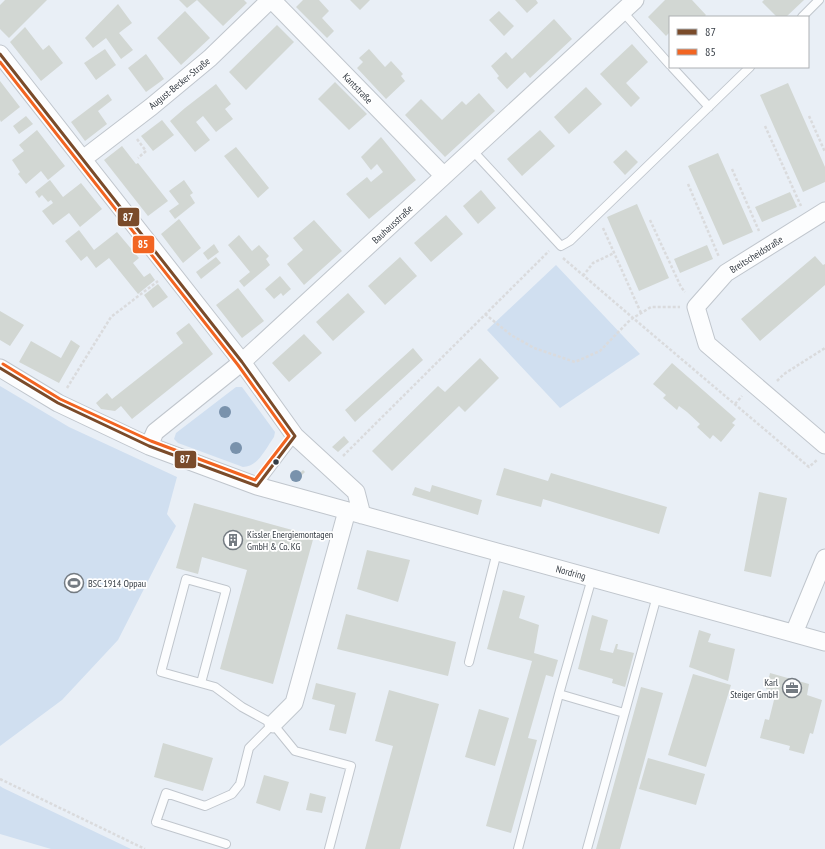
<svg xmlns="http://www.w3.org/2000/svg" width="825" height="849" viewBox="0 0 825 849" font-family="'PT Sans Narrow',sans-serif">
	<rect width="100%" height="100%" fill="#e9eff6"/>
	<path fill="#d0dff0" d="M556 265 640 354 560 408 487 330Z
		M0 386 69 427 177 477 167 514 176 526 118 640 62 700 0 746Z
		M236 387H242L275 432 274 437C266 448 258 467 243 467L178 443 174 439 176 433Z
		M0 786 3 788 131 849H51L0 834Z"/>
	<path fill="#d2d7d3" d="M5 0H47L9 38 0 29V5Z
		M179 0H244L247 3 223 26 197 0 187 8Z
		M303 0H319L329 11 322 18 334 31 327 38 296 7Z
		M350 0H370L360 10Z
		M515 0H536L538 3 527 13Z
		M665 0H692L706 15 704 17H670V32L666 36 648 17Z
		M764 0H804L786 17H777L762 2Z
		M118 4 132 23 119 33 133 50 121 59 106 38 93 48 85 38Z
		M185 11 210 38 181 65 157 38Z
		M499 11 514 26 504 36 489 20Z
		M554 19 572 39 530 78 525 72 507 89 497 78 499 76 491 66 506 52 512 59Z
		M277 25 294 42 246 90 229 72Z
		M25 27 43 50 49 45 63 63 41 81 10 42Z
		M632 44 648 62 626 83 640 98 631 107 600 74Z
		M105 49 116 65 96 80 84 63Z
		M369 49 385 67 391 61 403 74 401 76 405 81 386 99 357 68 363 62 359 58Z
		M146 54 164 79 146 92 128 68Z
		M0 81 20 107 1 122 0 120Z
		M335 82 367 114 349 130 318 99Z
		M788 83 825 167V182L803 192 760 95Z
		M216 84 231 104 225 109 233 119 216 132 203 116 196 122 210 140 195 152 170 121 185 108Z
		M586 87 602 104 569 134 554 117Z
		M479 93 495 111 445 157 405 115 421 99 442 120 462 101 466 105Z
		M108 94 112 100 98 111 107 124 85 141 71 122Z
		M26 116 33 124 19 134 13 126Z
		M162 120 174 135 153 151 141 136Z
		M37 130 65 166 48 180 41 171 26 184 18 174 20 172 12 160 24 151 19 145Z
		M540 130 555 146 522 176 507 159Z
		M381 137 416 180 369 219 346 194 367 177 371 182 383 172 377 164 371 170 361 157Z
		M122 146 136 164 138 163 168 201 148 216 104 160Z
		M236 147 269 188 258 198 224 156Z
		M626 150 638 162 625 175 613 162Z
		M718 153 753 232 723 245 688 166Z
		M50 180 63 197 81 183 102 209 80 227 69 213 53 225 42 211 53 203 51 200 48 202 42 195 39 198 35 192Z
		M184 180 193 193 190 195 195 203 175 219 169 211 179 204 169 191Z
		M481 190 496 208 478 224 463 206Z
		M790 192 797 207 762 222 755 207Z
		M637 204 669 278 639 291 607 217Z
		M446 215 463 234 431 262 414 243Z
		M179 219 201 248 183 263 161 234Z
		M314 220 342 251 304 285 287 264 303 250 293 238Z
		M79 230 94 250 117 232 139 258 133 263 144 277 150 273 155 280 138 294 109 258 96 268 87 256 81 261 65 241Z
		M239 235 252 251 259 245 269 256 266 259 270 265 244 287 239 281 250 272 228 245Z
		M214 244 219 252 208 260 203 253Z
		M707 245 713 259 680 273 674 259Z
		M815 256 823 265 825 264V285L760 341 741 319Z
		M216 257 221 263 201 279 196 272Z
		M400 257 417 276 385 305 368 286Z
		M280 276 291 289 283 296 281 293 274 299 265 289Z
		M158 284 168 297 153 308 144 295Z
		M238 288 264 321 242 338 216 305Z
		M348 293 365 312 333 341 316 322Z
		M0 311 24 325 10 346 0 340Z
		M189 323 213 354 132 419 121 406 115 411 101 409 96 403 107 393 112 399 183 343 176 333Z
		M304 334 322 353 289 382 272 363Z
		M71 340 80 346 59 383 19 362 31 341 61 358Z
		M413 348 423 360 355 422 345 410Z
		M480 358 499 378 465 412 459 406 392 471 372 451 438 386 445 392Z
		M672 363 736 419 732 423 735 425 721 442 713 435 710 439 697 427 700 424 687 412 679 406 677 410 663 398 666 395 653 384Z
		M344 436 349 442 338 452 332 447Z
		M504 468 548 481 551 473 667 507 659 534 543 499 541 507 496 495Z
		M303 470 305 472 301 476 299 474Z
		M432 485 482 500 478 515 412 495 415 487 430 492Z
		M759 492 787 498 771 577 744 571Z
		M194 503 314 536 273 684 220 669 247 570 202 557 198 574 176 568Z
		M367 550 410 560 398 602 357 589Z
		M503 590 525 596 519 618 539 625 534 653 558 660 553 677 546 675 528 738 537 740 511 833 486 826 532 661 487 649Z
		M346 614 456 642 448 676 337 649Z
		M592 615 608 620 600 650 613 653 616 644H618L617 649 634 653 625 687 612 683 613 679 578 669Z
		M699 630 711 634 708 642 735 649 728 681 689 667Z
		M770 673 809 684 807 695 822 700 813 734 810 733 804 754 789 750 790 746 760 738 765 719 769 720 776 692 766 689Z
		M693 674 731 685 706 767 668 755Z
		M316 683 356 693 346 734 329 730 335 705 312 699Z
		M641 687 663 693 620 849H596Z
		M389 690 439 704 400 849H365L393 746 375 741Z
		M479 709 509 718 495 766 465 757Z
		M163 743 213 758 203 791 154 777Z
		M648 758 705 774 696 805 639 789Z
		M264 775 289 782 280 811 256 803Z
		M310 793 326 797 322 813 306 810Z"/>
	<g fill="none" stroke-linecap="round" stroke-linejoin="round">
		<defs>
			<path id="service" d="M623 12 670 65
				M802 17 819 0
				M672 67 709 107
				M472 150 561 246 570 241 750 67
				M257 486 295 436
				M469 662 497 552
				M201 683 226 590 186 579 161 672 215 687 242 707 273 724 295 751 351 766 329 849
				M559 694 624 713
				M226 844 156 822 166 793 205 806 232 794 240 784 249 748 273 724
				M518 849 559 694 592 578
				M587 849 657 596"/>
			<path id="minor" d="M272 0 444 176
				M0 54 242 362 295 436 356 492 362 515
				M83 159 151 107 210 58 270 0
				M825 211 726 273 696 307 707 344 825 445
				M0 368 58 403 149 446 257 486 825 642
				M149 446 155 432 242 362 635 0
				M794 633 825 558
				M273 724 294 703 347 511"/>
		</defs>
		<use href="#service" stroke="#c0c6cd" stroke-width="10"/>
		<use href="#minor" stroke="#c0c6cd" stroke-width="19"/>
		<path stroke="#dadbdd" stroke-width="2.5" stroke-dasharray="3 2" stroke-linecap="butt" d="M809 116 825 152
			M765 126 801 206
			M137 139 146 151 138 158
			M732 169 759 231
			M688 184 719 257
			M650 220 681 287 685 292
			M603 228 641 313
			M563 258 633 318 651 307H680
			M583 276 593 263 614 253
			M485 314 511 335 534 348 575 362 600 351 628 322 633 318 809 467 817 460
			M777 381 784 374 825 348
			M67 388 111 317 158 281
			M735 404 742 396
			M343 456 549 251
			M0 779 145 849"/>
		<use href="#service" stroke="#fcfdfe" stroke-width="8"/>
		<use href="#minor" stroke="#fcfdfe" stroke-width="17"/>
		<defs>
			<path id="bus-1" d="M0 54 242 362 295 436 257 486 149 446 58 403 0 368"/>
			<path id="bus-2" d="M0 62 238 365 289 436 255 480 151 441 60 399 3 364"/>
		</defs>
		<use href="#bus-1" stroke="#fff" stroke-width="6"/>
		<use href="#bus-2" stroke="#fff" stroke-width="6"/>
		<use href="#bus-1" stroke="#7a4b2a" stroke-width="3"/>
		<use href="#bus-2" stroke="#f26522" stroke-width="3"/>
	</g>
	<g fill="#7992ac">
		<circle cx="225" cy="412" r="6"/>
		<circle cx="236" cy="448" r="6"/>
		<circle cx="296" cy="476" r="6"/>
	</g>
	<defs>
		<symbol id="building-ring" viewBox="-11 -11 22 22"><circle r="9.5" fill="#fff" stroke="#747b82" stroke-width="1.5"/><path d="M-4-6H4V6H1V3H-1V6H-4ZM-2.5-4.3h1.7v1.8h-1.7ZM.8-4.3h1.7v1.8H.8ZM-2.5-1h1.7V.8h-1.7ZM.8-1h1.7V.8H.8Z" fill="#747b82"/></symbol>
		<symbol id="stadium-ring" viewBox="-11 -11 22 22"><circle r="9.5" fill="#fff" stroke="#747b82" stroke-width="1.5"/><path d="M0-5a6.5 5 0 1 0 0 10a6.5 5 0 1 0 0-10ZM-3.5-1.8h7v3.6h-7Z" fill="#747b82"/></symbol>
		<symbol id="office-ring" viewBox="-11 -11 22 22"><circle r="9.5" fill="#fff" stroke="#747b82" stroke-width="1.5"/><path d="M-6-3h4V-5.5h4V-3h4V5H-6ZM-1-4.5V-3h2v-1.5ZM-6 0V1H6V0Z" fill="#747b82"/></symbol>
	</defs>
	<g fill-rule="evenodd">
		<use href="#building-ring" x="222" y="529" width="22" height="22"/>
		<use href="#stadium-ring" x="63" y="572" width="22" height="22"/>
		<use href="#office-ring" x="781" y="677" width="22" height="22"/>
	</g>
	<circle fill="#353c44" stroke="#fff" stroke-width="1.5" cx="276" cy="462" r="3.5"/>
	<g text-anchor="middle" stroke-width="3.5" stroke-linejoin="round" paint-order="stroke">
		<g font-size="10" fill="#353c44" stroke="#fff">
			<text transform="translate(179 83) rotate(-39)" y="4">August-Becker-Straße</text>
			<text transform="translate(358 88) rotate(46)" y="4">Kantstraße</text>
			<text transform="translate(392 224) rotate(-43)" y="4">Bauhausstraße</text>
			<text transform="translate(756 254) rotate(-32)" y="4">Breitscheidstraße</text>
			<text transform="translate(571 572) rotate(15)" y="4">Nordring</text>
		</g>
		<g font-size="10" fill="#353c44" stroke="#fff" text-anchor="start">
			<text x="247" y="538">Kissler Energiemontagen<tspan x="247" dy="12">GmbH &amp; Co. KG</tspan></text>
			<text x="88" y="587">BSC 1914 Oppau</text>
			<text x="778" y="686" text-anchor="end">Karl<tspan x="778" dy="12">Steiger GmbH</tspan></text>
		</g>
	</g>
	<g stroke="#fff" stroke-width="1.5">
		<rect x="117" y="207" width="23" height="20" rx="4" fill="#7a4b2a"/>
		<rect x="132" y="235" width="23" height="19" rx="4" fill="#f26522"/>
		<rect x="174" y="450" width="23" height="19" rx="4" fill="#7a4b2a"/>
	</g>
	<g font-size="11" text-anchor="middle" font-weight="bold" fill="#fff">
		<text x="128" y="221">87</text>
		<text x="143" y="248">85</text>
		<text x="185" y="463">87</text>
	</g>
	<rect x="669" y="16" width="140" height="52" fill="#ffffff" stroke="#aeb1b4"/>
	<rect x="677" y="29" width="20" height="6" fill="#7a4b2a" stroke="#aeb1b4"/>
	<text x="705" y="36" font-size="12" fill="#353c44">87</text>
	<rect x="677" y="49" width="20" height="6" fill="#f26522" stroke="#aeb1b4"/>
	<text x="705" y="56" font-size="12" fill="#353c44">85</text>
</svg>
